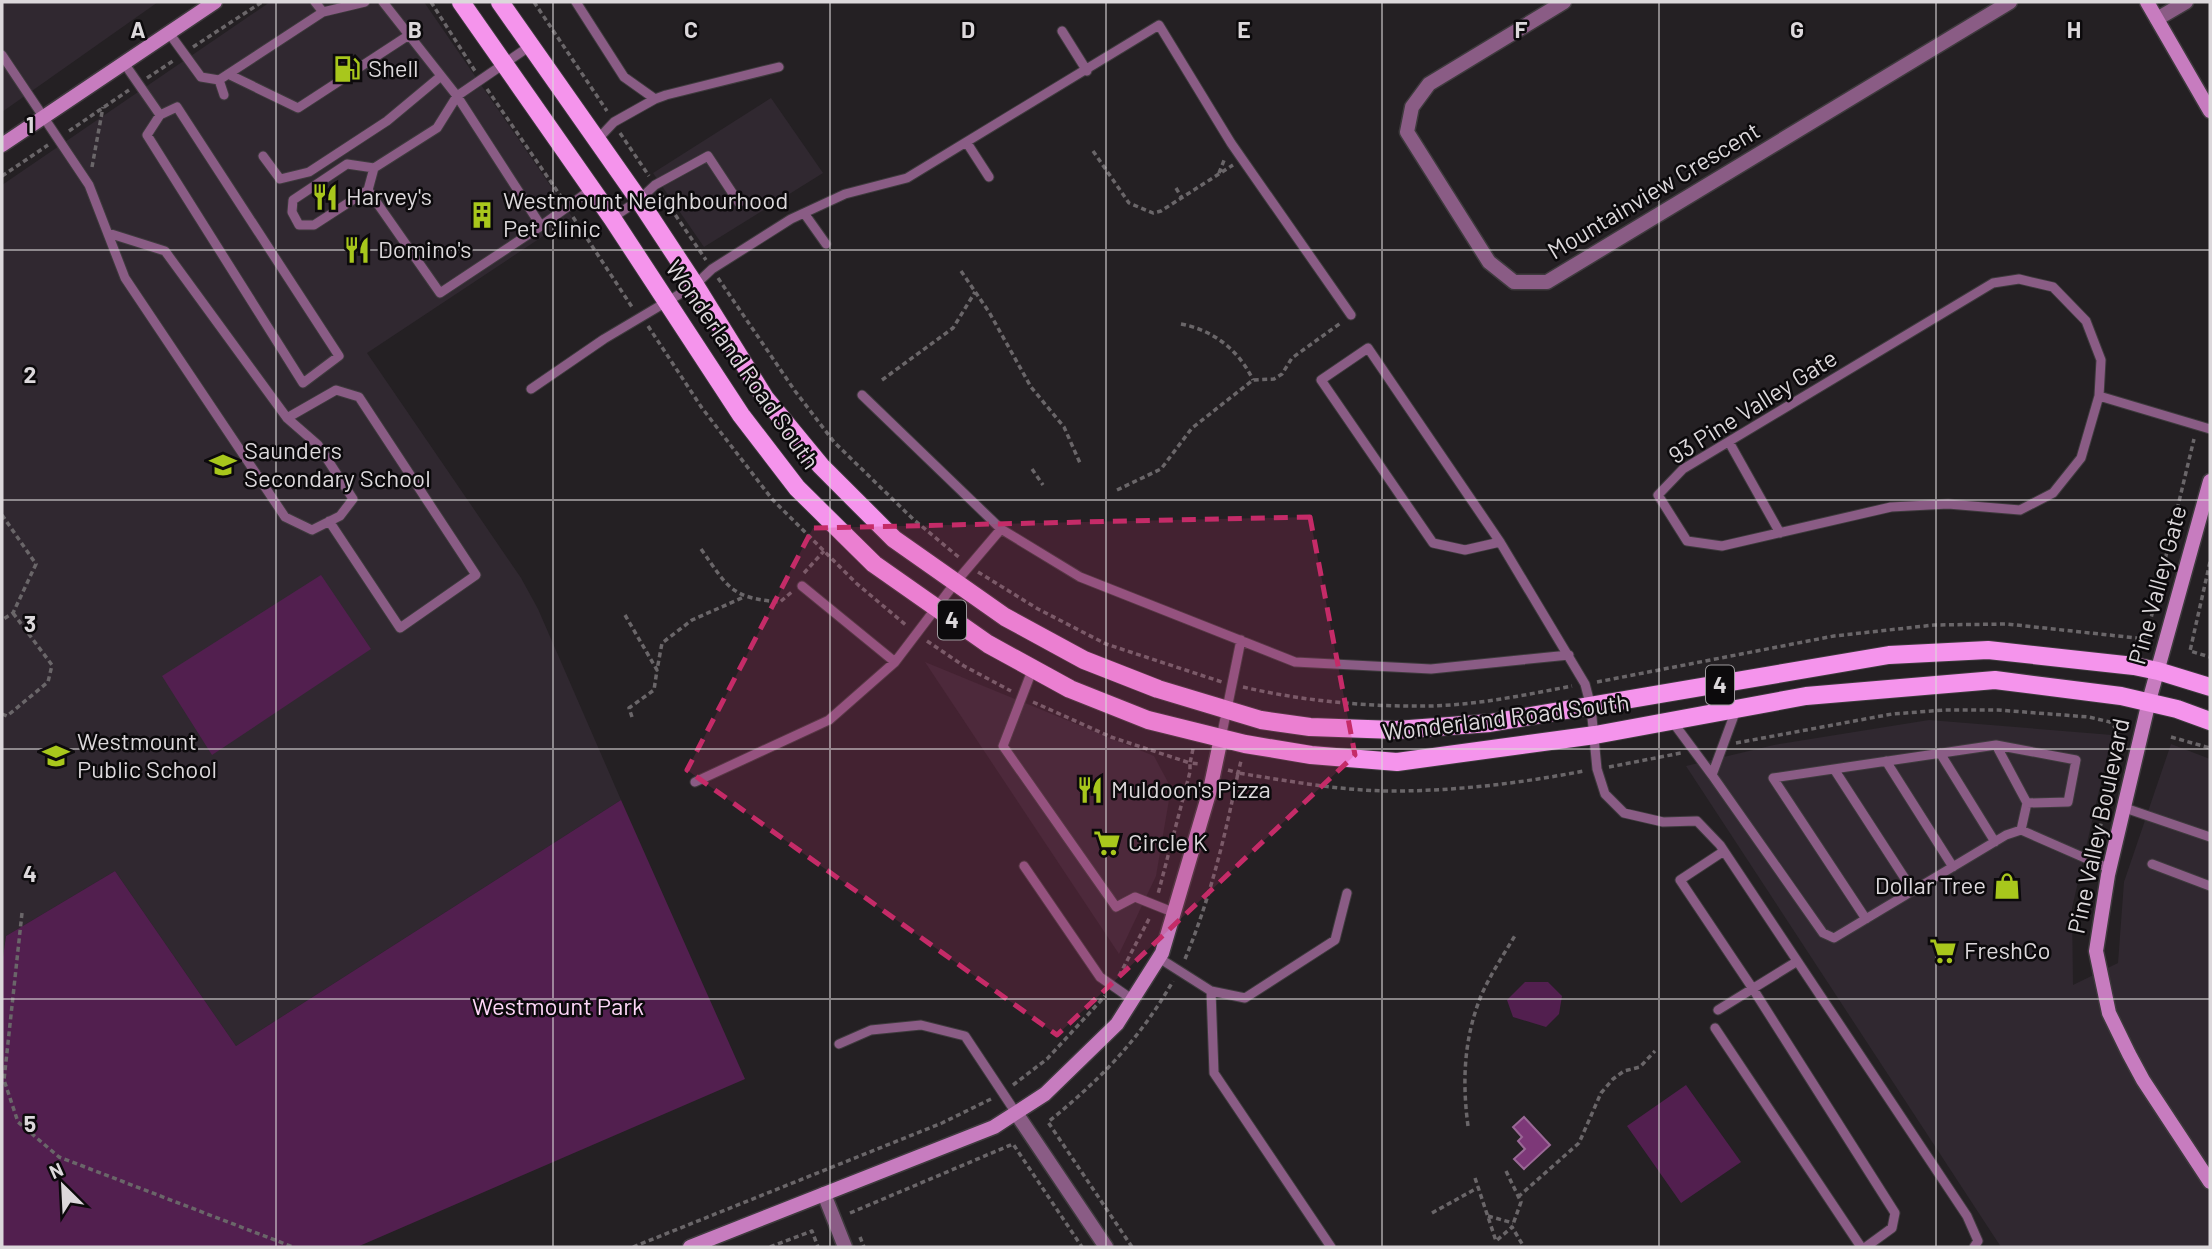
<svg xmlns="http://www.w3.org/2000/svg" width="2212" height="1249" viewBox="0 0 2212 1249" font-family="Barlow,sans-serif">
	<rect width="100%" height="100%" fill="#242023"/>
	<path fill="#302830" d="M2 2H158L2 112Z
		M270 2H424L572 217 367 353 521 578 538 609 621 800 236 1046 115 871 6 936 2 964V185Z
		M771 98 823 173 704 247 653 173Z
		M925 662 1154 756 1171 788 1156 876 1119 954Z
		M1929 720 2112 735 2072 908 2073 985 2118 963 2124 882 2171 744 2210 759V1247H2001L1686 766 1774 745Z"/>
	<path fill="#521f4f" d="M321 575 371 649 212 755 162 676Z
		M621 800 745 1079 357 1247H2V964L6 936 115 871 236 1046Z
		M1525 982H1548L1562 996 1559 1014 1546 1027 1513 1017 1507 1000Z
		M1686 1085 1741 1162 1681 1203 1627 1126Z"/>
	<path fill="#7d3878" stroke="#9a6896" stroke-width="2" d="M1524 1117 1550 1145 1524 1169 1514 1159 1525 1149 1518 1141 1522 1137 1513 1127Z"/>
	<g fill="none" stroke-linecap="round" stroke-linejoin="round">
		<defs>
			<path id="lane" d="M383 2 457 96 541 226 592 189
				M576 2 624 77 655 99 666 95 779 67
				M323 12 365 2
				M1062 31 1087 71
				M169 33 201 77 219 80 323 12 315 2
				M2 55 89 185 125 278 285 517 312 530 340 516 353 499 318 445 287 418 165 251 108 233
				M124 63 160 115 147 135 303 383 339 356 177 107 160 115
				M360 67 409 35
				M228 74 298 108 341 80
				M219 80 224 95
				M597 140 614 122 655 99
				M967 143 989 177
				M263 156 280 179 309 172 387 121 441 76
				M368 190 314 225H299L292 212 293 200 347 164 374 168 437 128 457 96 530 46
				M368 190 440 293 541 226
				M368 190 374 168
				M804 213 826 244
				M612 218 639 200 655 185 708 156 739 203
				M2019 279 2053 287 2086 321 2101 360 2099 396 2081 458 2053 493 2020 510 1948 504 1891 507 1722 546 1687 541 1658 495 1683 469 1993 283Z
				M531 389 604 339 695 285 712 269 791 219 845 194 907 178 1159 25 1231 143 1351 315
				M862 395 1001 529 1080 577 1295 662 1431 669 1569 655
				M2099 396 2210 429
				M287 418 336 390 359 397 476 575 400 628 329 521
				M1729 442 1780 533
				M1500 542 1465 550 1433 543 1321 380 1368 348 1500 542 1585 684 1591 707 1597 769 1605 794 1624 813 1663 822 1697 821 1720 845 1967 1216 1978 1241 1974 1247
				M802 586 895 662
				M1033 668 1003 746 1116 907 1135 897 1175 913
				M1672 721 1712 775 1736 710
				M1221 738 1241 640
				M1996 745 2027 803
				M1940 753 1995 842
				M1886 761 1953 867
				M1834 769 1913 891
				M1712 775 1823 933 1834 938 2006 835 2021 830 2110 869
				M695 782 829 720 895 662 955 583 1001 529
				M2125 808 2210 837
				M1724 851 1680 880 1753 989 1895 1213 1892 1228 1866 1247
				M2152 864 2210 886
				M1024 866 1100 977 1133 1000
				M1866 919 1773 778 1996 745 2076 760 2068 802 2027 803 2021 830
				M1159 958 1211 991 1214 1073 1331 1247
				M1211 991 1245 998 1335 940 1347 893
				M1718 1010 1796 962
				M1715 1028 1861 1247
				M839 1044 871 1030 921 1025 965 1036 1016 1113"/>
			<path id="street" d="M1564 2 1429 84 1412 107 1407 132 1489 262 1514 282H1547L2010 2
				M2157 19 2186 2
				M1016 1113 1106 1247
				M824 1194 845 1247"/>
			<path id="secondary" d="M2147 2 2210 111
				M2 145 215 2
				M2210 481 2149 701 2108 875 2096 951 2109 1013 2129 1054 2143 1080 2210 1182
				M690 1247 994 1127 1045 1094 1117 1024 1162 953 1210 790 1221 738"/>
			<path id="primary" d="M461 2 612 218 741 415 797 488 874 564 988 644 1070 689 1148 720 1245 744 1311 755 1397 762 1595 735 1806 696 1995 680 2121 696 2177 709 2210 721
				M500 2 639 200 695 285 765 398 821 466 894 539 1005 617 1084 660 1158 689 1261 720 1310 727 1396 730 1490 723 1889 655 1988 650 2134 666 2158 671 2210 687"/>
		</defs>
		<use href="#lane" stroke="#3e3a3d" stroke-width="11"/>
		<use href="#street" stroke="#3e3a3d" stroke-width="17"/>
		<use href="#secondary" stroke="#3e3a3d" stroke-width="17"/>
		<use href="#primary" stroke="#3e3a3d" stroke-width="20"/>
		<path stroke="#6a6669" stroke-width="3.5" stroke-dasharray="5 3.5" stroke-linecap="butt" d="M431 2 475 71
			M534 2 607 111
			M193 47 262 2
			M147 78 173 61
			M487 89 562 198
			M69 131 129 90
			M620 133 649 176
			M1093 151 1129 203 1153 213 1161 211 1233 165
			M92 167 103 107
			M1219 173 1225 158
			M2 176 48 145
			M1176 188 1182 198
			M661 194 706 260
			M573 217 632 307
			M961 271 989 312 1031 387 1064 427 1080 463
			M718 278 795 391 834 442 913 519 961 559
			M1181 324C1213 330 1239 350 1253 380
			M648 326 702 408 772 499 856 583 907 626
			M882 380 953 328 975 292
			M1032 469 1043 485
			M1117 490 1161 469 1192 428 1253 380 1274 379 1282 374 1292 358 1342 322
			M2 515 36 564 13 613 2 620
			M701 549C728 587 730 598 780 602L793 591
			M2210 562 2190 651 2210 657
			M978 572 1038 609 1106 644 1222 682
			M804 573 824 551
			M625 615 657 670 662 643 692 620 744 597
			M927 641 964 666 1011 691
			M1597 682 1834 636 1934 625 2007 624 2146 639 2194 439
			M1243 687C1303 701 1368 707 1429 706 1477 705 1525 695 1572 686
			M1033 702 1111 737 1190 763V772L1158 894
			M2 714 7 716 48 682 52 665 13 613
			M632 717 629 708 654 690 657 670
			M2171 737 2210 748
			M1736 743 1892 714 1945 710H1998L2089 717 2110 722 2116 728 2120 744 2095 849
			M1193 749 1190 763 1200 764
			M1609 767 1681 753
			M1228 770 1238 773 1241 761
			M22 913 4 1080 18 1122 59 1157 293 1247
			M1185 959C1210 899 1225 837 1238 773 1289 781 1341 791 1393 791 1457 791 1521 783 1584 771
			M1119 976 1150 917
			M1013 1085 1047 1059 1105 996
			M1468 1126C1462 1081 1464 1038 1481 996 1490 975 1504 954 1516 934
			M1506 1171 1521 1202 1512 1227
			M1475 1178 1496 1241 1512 1227 1524 1247
			M1518 1197 1579 1143 1601 1093 1613 1079 1624 1071 1640 1067 1655 1051
			M850 1213 1013 1144 1082 1247
			M1432 1213 1479 1187
			M1488 1216 1513 1223
			M860 1237 864 1247
			M633 1247 942 1123 991 1099
			M770 1247 812 1231 818 1247
			M1132 1247 1048 1122C1100 1080 1140 1039 1173 981"/>
		<use href="#lane" stroke="#8a5c85" stroke-width="9"/>
		<use href="#street" stroke="#8a5c85" stroke-width="14"/>
		<use href="#secondary" stroke="#c77cbf" stroke-width="14"/>
		<use href="#primary" stroke="#f594ec" stroke-width="18"/>
	</g>
	<path fill="#c52b68" fill-opacity="0.2" stroke="#c52b68" stroke-width="5" stroke-dasharray="14 9" stroke-linejoin="round" d="M1310 517 1355 755 1057 1035 687 770 813 528Z"/>
	<path fill="none" stroke="#dcd8db" stroke-width="2" stroke-opacity="0.55" d="M276 2V1247M553 2V1247M830 2V1247M1106 2V1247M1382 2V1247M1659 2V1247M1936 2V1247M2 250H2210M2 500H2210M2 749H2210M2 999H2210"/>
	<defs>
		<symbol id="fuel-bare" viewBox="-9 -9 18 18"><path d="M-5.5-6h7V0h2V4h1.3V-2.5L3-4.5l.8-.8L6-3V5H2.5V1h-1V6h-7ZM-4.2-4.7v3.2H.2V-4.7Z" fill="#a8c71c" stroke="#0c0a0c" stroke-width="2.5" paint-order="stroke"/></symbol>
		<symbol id="restaurant-bare" viewBox="-9 -9 18 18"><path d="M-5-6h1v4h1v-4h1v4h1v-4h1v5L-1.5 .5V6h-2V.5L-5-1ZM5-6V6H3V1.5H1.5Q1.5-4 5-6Z" fill="#a8c71c" stroke="#0c0a0c" stroke-width="2.5" paint-order="stroke"/></symbol>
		<symbol id="building-bare" viewBox="-9 -9 18 18"><path d="M-4-6H4V6H1V3H-1V6H-4ZM-2.5-4.3h1.7v1.8h-1.7ZM.8-4.3h1.7v1.8H.8ZM-2.5-1h1.7V.8h-1.7ZM.8-1h1.7V.8H.8Z" fill="#a8c71c" stroke="#0c0a0c" stroke-width="2.5" paint-order="stroke"/></symbol>
		<symbol id="school-bare" viewBox="-9 -9 18 18"><path d="M0-5L7-2L0 1L-7-2ZM-4 1L0 2.5L4 1V4Q0 6-4 4Z" fill="#a8c71c" stroke="#0c0a0c" stroke-width="2.5" paint-order="stroke"/></symbol>
		<symbol id="supermarket-bare" viewBox="-9 -9 18 18"><path d="M-6-5.5h2.5l.6 2H6L4.5 2H-2.5L-4.4-4H-6ZM-1.5 3.2a1.3 1.3 0 1 0 .1 0ZM3 3.2a1.3 1.3 0 1 0 .1 0Z" fill="#a8c71c" stroke="#0c0a0c" stroke-width="2.5" paint-order="stroke"/></symbol>
		<symbol id="shop-bare" viewBox="-9 -9 18 18"><path d="M-5-2.5h2.3a2.7 3.5 0 0 1 5.4 0H5L5.5 6h-11ZM-1.5-2.5h3a1.5 2.3 0 0 0-3 0Z" fill="#a8c71c" stroke="#0c0a0c" stroke-width="2.5" paint-order="stroke"/></symbol>
	</defs>
	<g fill-rule="evenodd">
		<use href="#fuel-bare" x="328" y="50" width="38" height="38"/>
		<use href="#restaurant-bare" x="306" y="178" width="38" height="38"/>
		<use href="#building-bare" x="463" y="196" width="38" height="38"/>
		<use href="#restaurant-bare" x="338" y="231" width="38" height="38"/>
		<use href="#school-bare" x="204" y="446" width="38" height="38"/>
		<use href="#school-bare" x="37" y="737" width="38" height="38"/>
		<use href="#restaurant-bare" x="1071" y="771" width="38" height="38"/>
		<use href="#supermarket-bare" x="1088" y="824" width="38" height="38"/>
		<use href="#shop-bare" x="1988" y="867" width="38" height="38"/>
		<use href="#supermarket-bare" x="1924" y="932" width="38" height="38"/>
	</g>
	<g text-anchor="middle" stroke-width="5" stroke-linejoin="round" paint-order="stroke">
		<g fill="#0c0a0c" stroke="#9e9a9d" stroke-width="2">
			<rect x="938" y="600.5" width="28" height="39" rx="5"/>
			<rect x="1706" y="665.5" width="28" height="39" rx="5"/>
		</g>
		<g font-size="23" font-weight="bold" fill="#dcd8db">
			<text x="952" y="628">4</text>
			<text x="1720" y="693">4</text>
		</g>
		<g font-size="24" fill="#dcd8db" stroke="#0c0a0c" text-anchor="start">
			<text x="368" y="77">Shell</text>
			<text x="346" y="205">Harvey's</text>
			<text x="503" y="209">Westmount Neighbourhood<tspan x="503" dy="28">Pet Clinic</tspan></text>
			<text x="378" y="258">Domino's</text>
			<text x="244" y="459">Saunders<tspan x="244" dy="28">Secondary School</tspan></text>
			<text x="77" y="750">Westmount<tspan x="77" dy="28">Public School</tspan></text>
			<text x="1111" y="798">Muldoon's Pizza</text>
			<text x="1128" y="851">Circle K</text>
			<text x="1986" y="894" text-anchor="end">Dollar Tree</text>
			<text x="1964" y="959">FreshCo</text>
		</g>
		<g font-size="24" fill="#dcd8db" stroke="#0c0a0c">
			<text transform="translate(1654 191) rotate(-31)" y="8">Mountainview Crescent</text>
			<text transform="translate(742 365) rotate(55)" y="8">Wonderland Road South</text>
			<text transform="translate(1753 407) rotate(-32)" y="8">93 Pine Valley Gate</text>
			<text transform="translate(2158 585) rotate(-75)" y="8">Pine Valley Gate</text>
			<text transform="translate(1506 718) rotate(-7)" y="8">Wonderland Road South</text>
			<text transform="translate(2099 826) rotate(-78)" y="8">Pine Valley Boulevard</text>
		</g>
		<g font-size="24" fill="#fed6f8" stroke="#0c0a0c">
			<text x="558" y="1015">Westmount Park</text>
		</g>
	</g>
	<g font-size="23" text-anchor="middle" font-weight="bold" fill="#dcd8db" stroke="#0c0a0c" stroke-width="5" stroke-linejoin="round" paint-order="stroke">
		<text x="138" y="38">A</text>
		<text x="415" y="38">B</text>
		<text x="691" y="38">C</text>
		<text x="968" y="38">D</text>
		<text x="1244" y="38">E</text>
		<text x="1521" y="38">F</text>
		<text x="1797" y="38">G</text>
		<text x="2074" y="38">H</text>
		<text x="30" y="133">1</text>
		<text x="30" y="383">2</text>
		<text x="30" y="632">3</text>
		<text x="30" y="882">4</text>
		<text x="30" y="1132">5</text>
	</g>
	<rect width="2212" height="1249" fill="none" stroke="#dcd8db" stroke-width="7"/>
	<g transform="translate(63 1186) rotate(336)" stroke="#0c0a0c" stroke-width="5" paint-order="stroke">
	<path d="M0-5L12 26L0 18L-12 26Z" fill="#dcd8db"/>
	<text y="-10" font-size="19" font-weight="bold" text-anchor="middle" fill="#dcd8db">N</text>
	</g>
</svg>
